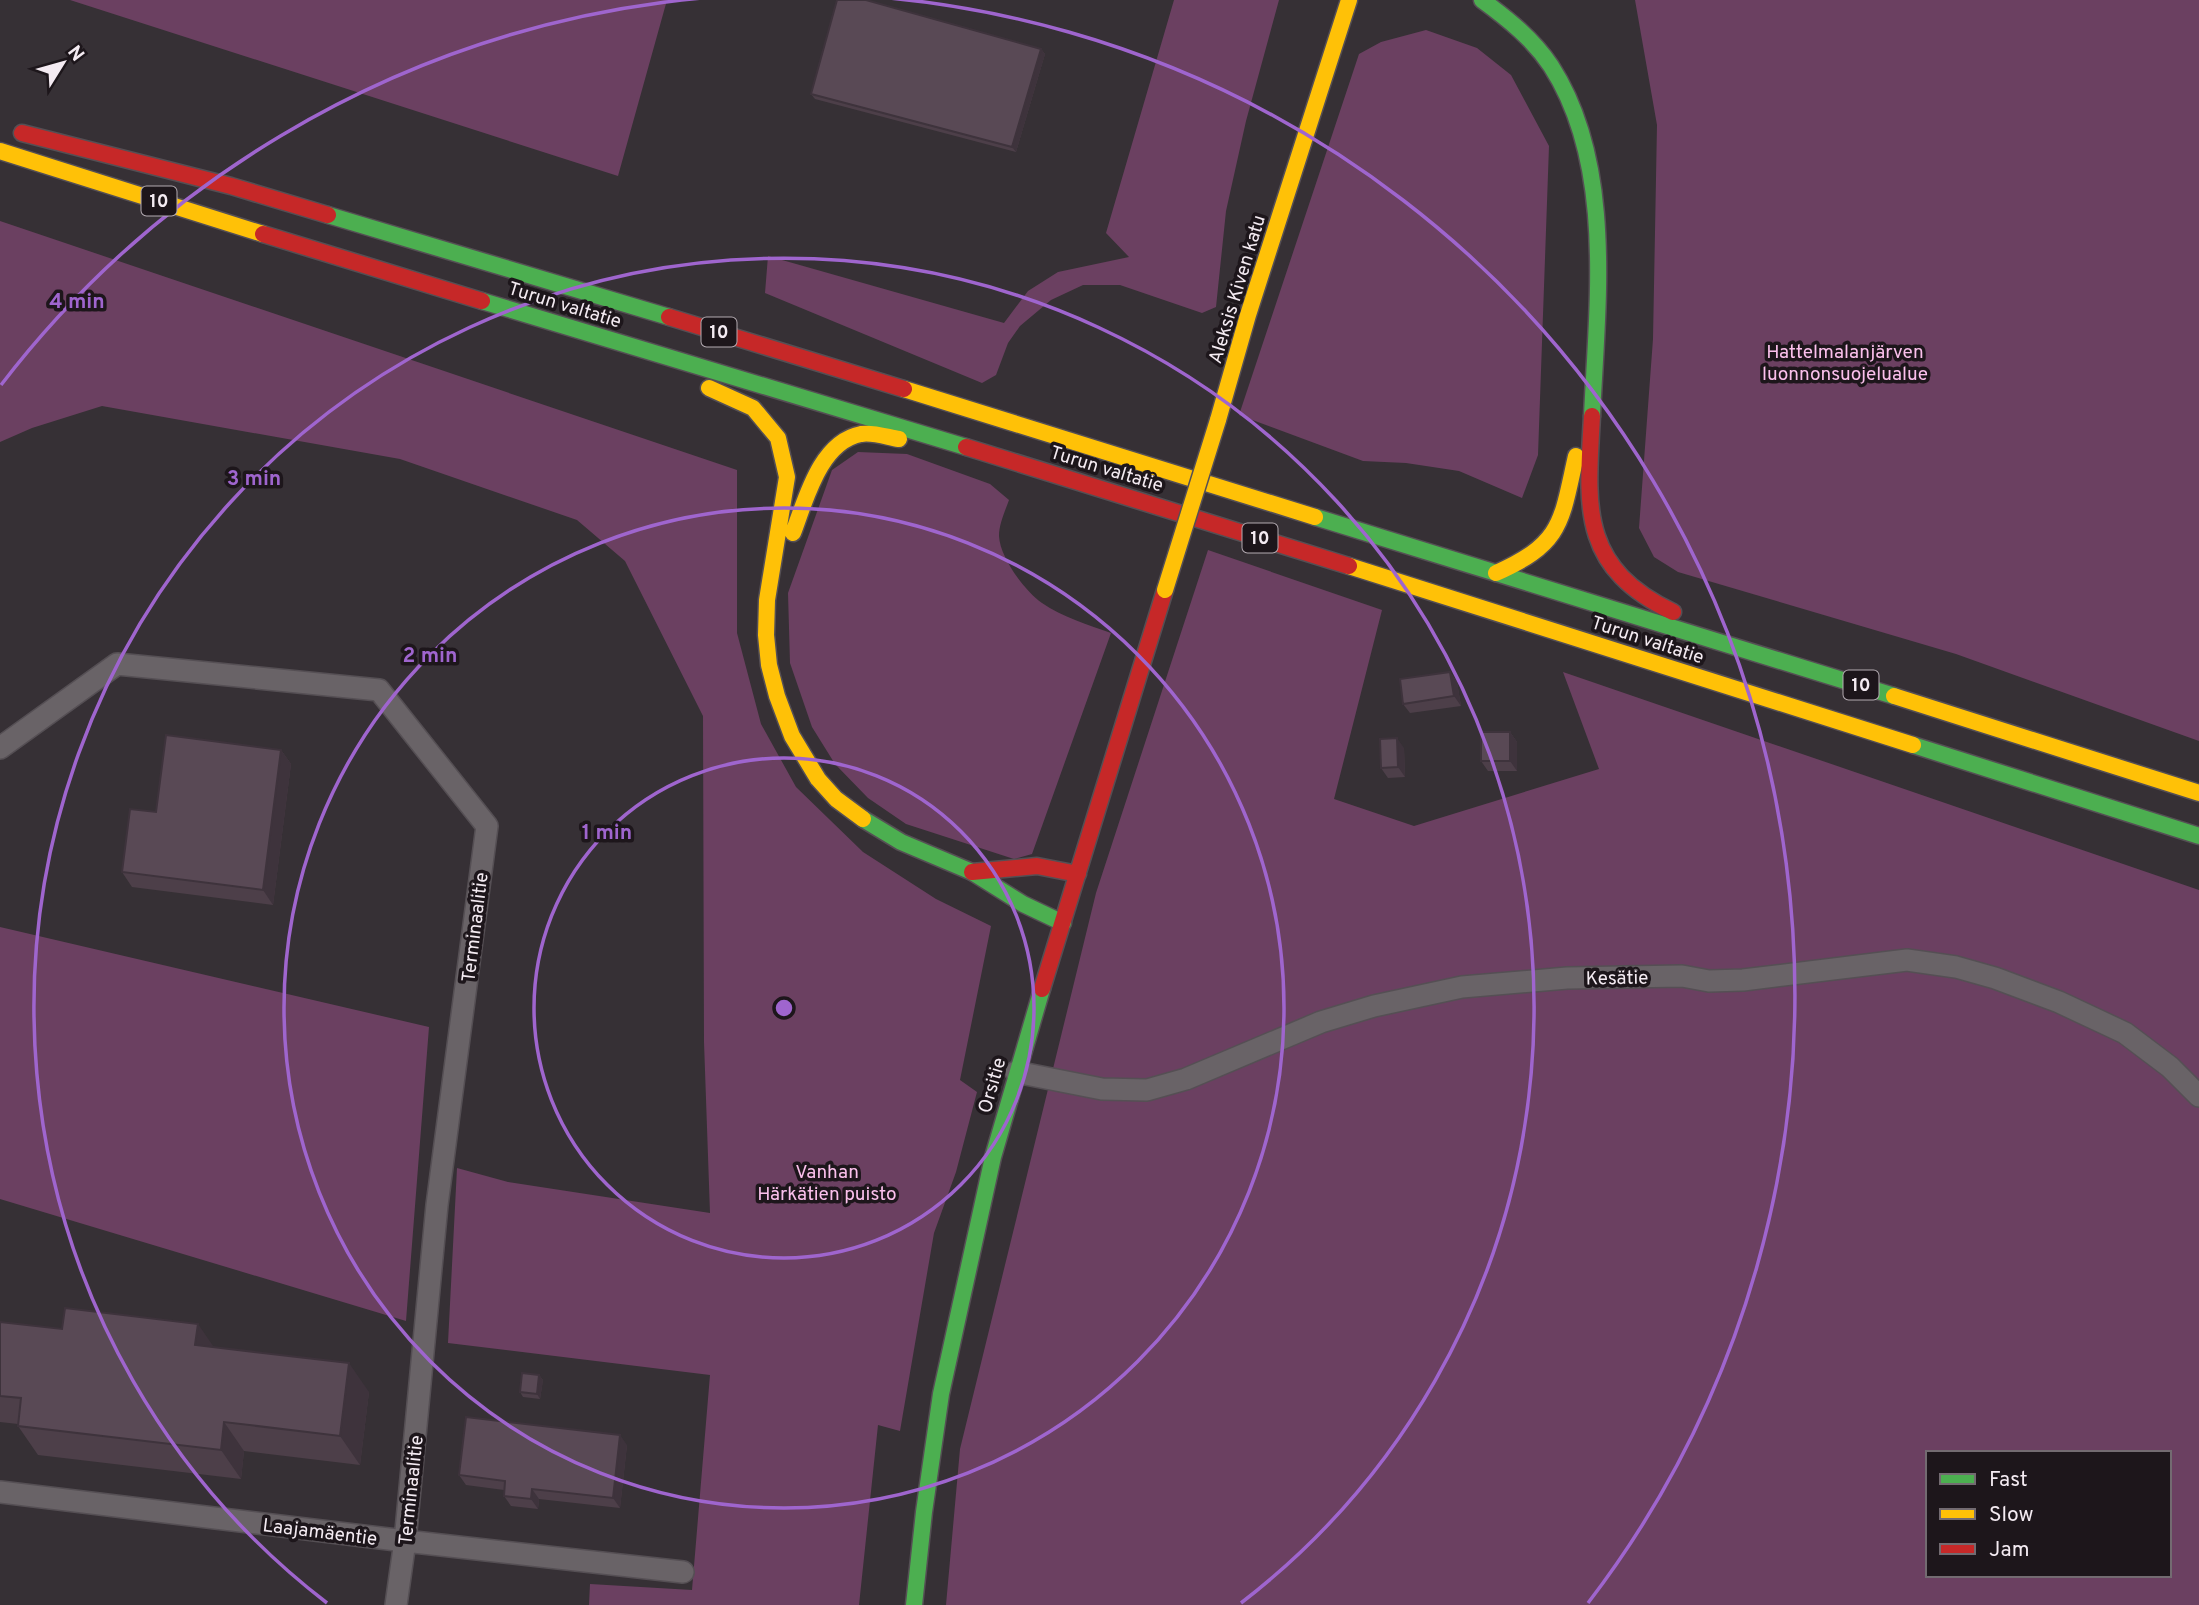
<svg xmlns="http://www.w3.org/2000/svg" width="2199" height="1605" viewBox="0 0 2199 1605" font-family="Overpass,sans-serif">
	<rect width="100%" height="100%" fill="#363035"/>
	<path fill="#6b4061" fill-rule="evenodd" d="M70 0H667L618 176Z
		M1174 0H1279L1246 121 1226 211 1216 307 1202 313 1120 285H1083L1051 300 1020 326 1008 343 996 375 982 383 765 293 768 256 1004 323 1028 291 1058 272 1129 257 1106 233Z
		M1635 0H2199V741L1956 654 1678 572 1654 557 1639 528 1653 339 1657 125Z
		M1426 30 1477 48 1511 75 1549 146 1538 455 1522 498 1459 471 1406 463 1363 461 1239 415 1359 54 1381 42Z
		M0 221 737 470V633L761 724 796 787 863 852 936 899 991 926 960 1080 977 1092 956 1172 934 1233 900 1431 878 1425 859 1605H589L590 1584 692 1590 710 1375 448 1343 457 1168 508 1182 710 1213 704 1042 703 716 625 561 577 520 400 459 102 406 32 428 0 442Z
		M858 452 907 454 990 484 1009 500C1005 511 999 524 999 536 1000 558 1025 591 1042 603 1062 617 1089 625 1111 633L1032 854 1014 859 906 824 868 798 835 764 812 727 790 663 788 593 832 470Z
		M1208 550 1382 610 1334 799 1414 826 1599 769 1563 672 2199 890V1605H946L960 1449 1096 893ZM1928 1453H2169V1575H1928Z
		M0 927 429 1027 406 1321 0 1199Z"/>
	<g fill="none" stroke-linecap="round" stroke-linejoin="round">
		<defs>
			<path id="street" d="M0 748 117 664 379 690 487 826 437 1205 405 1541 396 1605
				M1016 1072 1102 1089 1147 1090 1186 1079 1321 1022 1374 1006 1462 987 1567 978 1682 976 1709 981 1743 980 1907 960 1956 967 1995 978 2059 1002 2125 1033 2170 1067 2199 1096
				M0 1492 405 1541 683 1572"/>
			<path id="fast" d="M1482 0C1508 19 1533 39 1551 66 1615 165 1597 304 1592 416
				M328 215 669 317
				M482 301 966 447
				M1315 517 1894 696
				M1913 745 2199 836
				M863 819 901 842 972 872 1023 904 1063 923
				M914 1605 924 1512 941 1394 993 1157 1042 989"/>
			<path id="slow" d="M0 151 263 234
				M709 388 753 408 778 438 787 477 767 600 766 635 769 665 777 696 792 736 818 779 836 799 863 819
				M904 389 1315 517
				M1218 420 1248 315 1349 0
				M793 533C806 499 820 442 861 434 873 432 887 437 899 439
				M1349 566 1913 745
				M1496 573C1563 543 1561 522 1576 456
				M1894 696 2199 793"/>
			<path id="jam" d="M22 133 231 186 328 215
				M263 234 482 301
				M669 317 904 389
				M1592 416C1587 507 1579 567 1673 612
				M966 447 1349 566
				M972 872 1037 866 1078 874
				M1042 989 1165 590"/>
		</defs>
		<use href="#street" stroke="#554f54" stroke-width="24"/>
		<use href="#fast" stroke="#554f54" stroke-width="19"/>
		<use href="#slow" stroke="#554f54" stroke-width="19"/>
		<use href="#jam" stroke="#554f54" stroke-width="19"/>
		<use href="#street" stroke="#696367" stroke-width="21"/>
		<use href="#fast" stroke="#4caf50" stroke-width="16"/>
		<use href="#slow" stroke="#ffc107" stroke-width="16"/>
		<use href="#jam" stroke="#c62828" stroke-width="16"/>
		<defs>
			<path id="slow-bridge" d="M1165 590 1218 420"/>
		</defs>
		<use href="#slow-bridge" stroke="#554f54" stroke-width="19" stroke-linecap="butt"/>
		<use href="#slow-bridge" stroke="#ffc107" stroke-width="16"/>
	</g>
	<path fill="#4d3f49" d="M1041 49 1045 54 1016 152 815 99 811 94Z
		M1450 672 1457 682 1461 706 1410 713 1403 704Z
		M1510 732 1517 742V771H1488L1481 761Z
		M1404 748 1405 777 1388 778 1381 768Z
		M281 750 291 764 273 905 132 887 122 872 156 812Z
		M0 1322 214 1347 369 1392 360 1465 244 1451 241 1479 38 1455 18 1426V1424L0 1422Z
		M539 1375 543 1380 540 1399 523 1397 520 1392Z
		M627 1445 620 1508 539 1499 538 1509 511 1506 504 1496V1490L466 1485 459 1475Z"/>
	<path fill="#3e333c" d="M1041 49 1045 54 1016 152 1012 147Z
		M1450 672 1457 682 1461 706 1454 696Z
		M1510 732 1517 742V771L1510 761Z
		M1397 738 1404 748 1405 777 1398 767Z
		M281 750 291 764 273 905 263 890Z
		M198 1324 218 1353 195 1345Z
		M349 1363 369 1392 360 1465 340 1436Z
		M539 1375 543 1380 540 1399 537 1394Z
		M224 1422 244 1451 241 1479 221 1450Z
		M620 1435 627 1445 620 1508 613 1498Z
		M532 1489 539 1499 538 1509 531 1499Z"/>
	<path fill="#594955" stroke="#3e333c" stroke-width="2" d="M837 0H866L1041 49 1012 147 811 94Z
		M1450 672 1454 696 1403 704 1400 679Z
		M1481 732H1510V761H1481Z
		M166 735 281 750 263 890 122 872 130 809 156 812Z
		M1397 738 1398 767 1381 768 1380 739Z
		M65 1308 198 1324 195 1345 349 1363 340 1436 224 1422 221 1450 18 1426 21 1398 0 1396V1322L62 1329Z
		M522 1373 539 1375 537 1394 520 1392Z
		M466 1417 620 1435 613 1498 532 1489 531 1499 504 1496 505 1481 459 1475Z"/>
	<g fill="none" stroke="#9f65ce" stroke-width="3.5">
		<circle cx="784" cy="1008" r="250"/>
		<circle cx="784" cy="1008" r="500"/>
		<path d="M327 1603A750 750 0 1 1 1241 1603"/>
		<path d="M1 385A1000 1000 0 0 1 1588 1603"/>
	</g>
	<g text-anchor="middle" stroke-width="7" stroke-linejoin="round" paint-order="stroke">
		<g fill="#1d161b" stroke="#b4abb2" stroke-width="2">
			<rect x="141.5" y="186.5" width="35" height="29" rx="5"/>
			<rect x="701.5" y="317.5" width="35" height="29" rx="5"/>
			<rect x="1242.5" y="523.5" width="35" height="29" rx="5"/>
			<rect x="1843.5" y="670.5" width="35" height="29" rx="5"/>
		</g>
		<g font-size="18" font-weight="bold" fill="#f4ebf2">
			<text x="159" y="207">10</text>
			<text x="719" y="338">10</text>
			<text x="1260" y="544">10</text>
			<text x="1861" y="691">10</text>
		</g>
		<g font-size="19" fill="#f4ebf2" stroke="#1d161b">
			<text transform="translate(1236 289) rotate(-73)" y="7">Aleksis Kiven katu</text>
			<text transform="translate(565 304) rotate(17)" y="7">Turun valtatie</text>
			<text transform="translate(1107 468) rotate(17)" y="7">Turun valtatie</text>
			<text transform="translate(1648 639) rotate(18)" y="7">Turun valtatie</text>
			<text transform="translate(474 927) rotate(-83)" y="7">Terminaalitie</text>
			<text transform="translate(1617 977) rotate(-1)" y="7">Kesätie</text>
			<text transform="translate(991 1085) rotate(-74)" y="7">Orsitie</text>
			<text transform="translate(410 1490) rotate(-84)" y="7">Terminaalitie</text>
			<text transform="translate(320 1531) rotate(7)" y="7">Laajamäentie</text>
		</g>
		<g font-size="19" fill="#fbc0ec" stroke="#1d161b">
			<text x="1845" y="358">Hattelmalanjärven<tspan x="1845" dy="22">luonnonsuojelualue</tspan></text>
			<text x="827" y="1178">Vanhan<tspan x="827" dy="22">Härkätien puisto</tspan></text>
		</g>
	</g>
	<circle cx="784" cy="1008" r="10" fill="#9f65ce" stroke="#1d161b" stroke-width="3.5"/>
	<g font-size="21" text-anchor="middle" font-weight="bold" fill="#9f65ce" stroke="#1d161b" stroke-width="7" stroke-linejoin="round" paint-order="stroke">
		<text x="77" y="308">4 min</text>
		<text x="254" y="485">3 min</text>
		<text x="430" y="662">2 min</text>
		<text x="607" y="839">1 min</text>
	</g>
	<rect x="1926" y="1451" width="245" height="126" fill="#1d161b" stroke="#736b71" stroke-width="2"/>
	<rect x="1940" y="1474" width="35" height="10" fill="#4caf50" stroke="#736b71" stroke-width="2"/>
	<text x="1989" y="1486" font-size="21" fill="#f4ebf2">Fast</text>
	<rect x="1940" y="1509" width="35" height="10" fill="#ffc107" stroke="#736b71" stroke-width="2"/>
	<text x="1989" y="1521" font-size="21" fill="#f4ebf2">Slow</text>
	<rect x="1940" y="1544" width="35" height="10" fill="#c62828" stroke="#736b71" stroke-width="2"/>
	<text x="1989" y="1556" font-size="21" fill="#f4ebf2">Jam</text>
	<g transform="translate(63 63) rotate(53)" stroke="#1d161b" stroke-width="5" paint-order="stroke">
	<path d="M0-5L12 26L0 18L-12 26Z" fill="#f4ebf2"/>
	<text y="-10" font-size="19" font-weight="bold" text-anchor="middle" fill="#f4ebf2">N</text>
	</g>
</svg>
